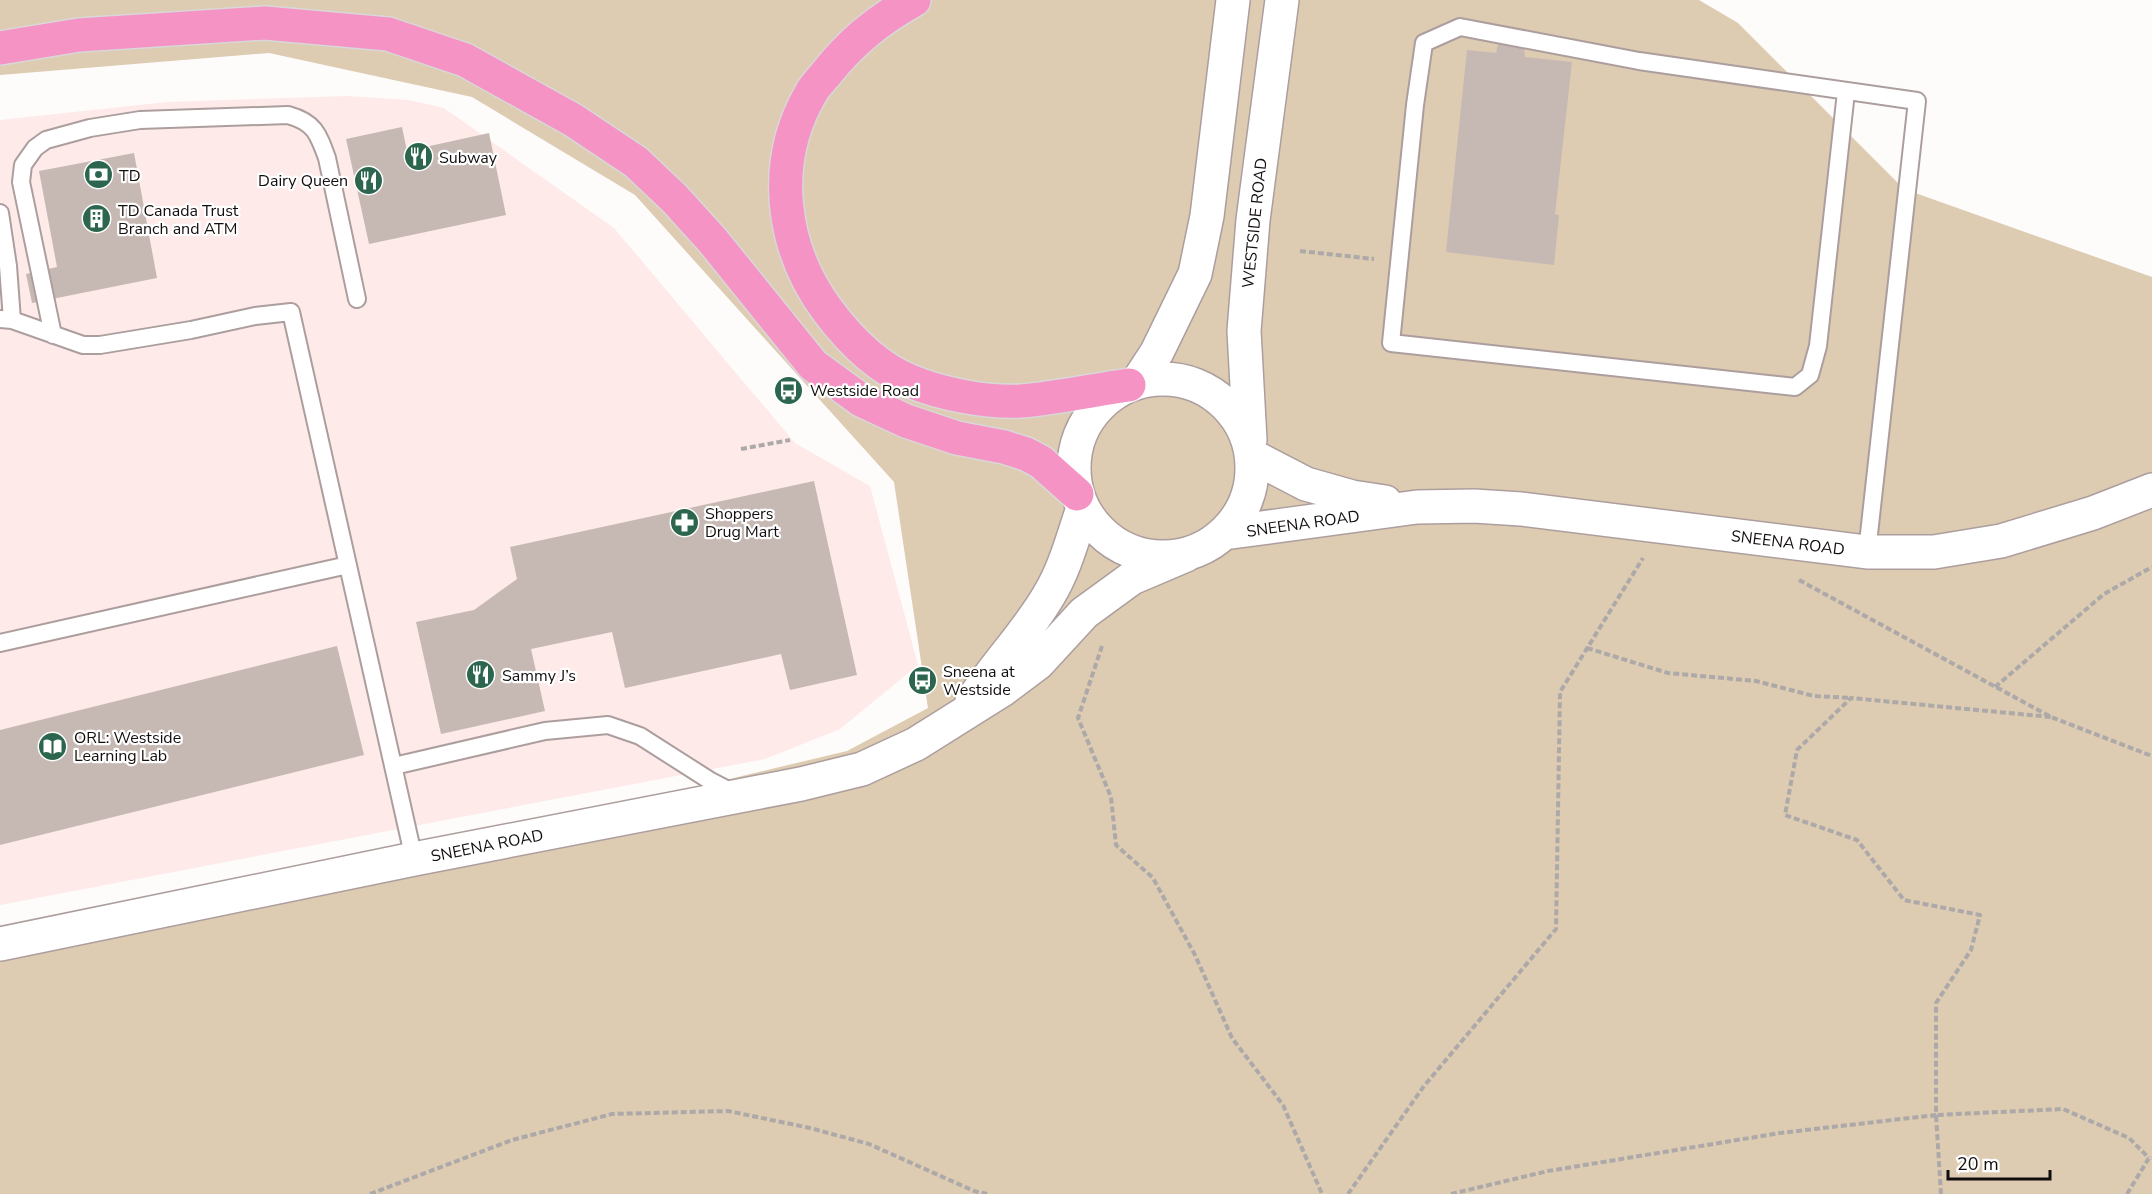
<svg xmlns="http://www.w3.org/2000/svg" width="2152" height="1194" viewBox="0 0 2152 1194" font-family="'Nunito Sans',sans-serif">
	<rect width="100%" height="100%" fill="#fefbfb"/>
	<path fill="#feeae9" d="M347 96 408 100 444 108 614 228 795 443 870 486 918 665 840 729 765 759 0 905V120L167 102Z"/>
	<path fill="#ddcbb2" d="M0 0H1699L1738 23 1904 189 2152 277V1194H0V953L847 751 928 708 894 482 635 195 472 97 269 53 0 75Z"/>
	<path fill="#c6b9b3" d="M1498 44 1524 47 1525 57 1572 62 1555 214 1559 215 1554 265 1446 252 1467 50 1496 53Z
		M402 127 407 151 489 133 506 215 369 244 346 139Z
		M134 153 157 278 32 303 26 274 57 267 39 171Z
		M814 481 857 675 790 690 781 654 625 688 612 632 531 649 545 711 441 734 416 622 474 610 517 579 510 547Z
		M337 646 364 755 0 845V730Z"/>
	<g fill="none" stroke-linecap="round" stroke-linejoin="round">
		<defs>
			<path id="lane" d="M1846 92 1818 346 1810 375 1795 387 1391 343 1415 105 1424 43 1460 27 1639 61 1917 101 1867 552
				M0 213 8 266 12 320
				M0 319 12 320 83 345H100L191 330 255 316 291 312 414 859
				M53 335 21 182 23 165 35 148 46 140 90 128 140 120 288 115C314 122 318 133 327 158L357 299
				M0 643 348 565
				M394 766 545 731 608 725 640 736 709 780 734 793"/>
			<path id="secondary" d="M1074 468a89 89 0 1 1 178 0a89 89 0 1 1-178 0Z
				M1138 381 1157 352 1195 274 1207 216 1233 0
				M1250 440 1244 331 1253 220 1282 0
				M1252 456 1306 484 1352 497 1385 502
				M1224 533 1417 507 1474 506 1521 509 1867 552H1934L2001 541 2093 513 2152 490
				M972 701C996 664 1027 633 1049 595 1065 569 1073 537 1083 508
				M0 944 414 859 801 784 862 769 916 744 1002 690 1038 663 1084 613 1132 578 1186 555"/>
			<path id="highway" d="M914 0C877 21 851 42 825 75 820 81 814 87 811 93 770 163 781 248 828 311 849 339 876 367 910 381 941 394 987 403 1021 401 1057 398 1093 390 1129 385
				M0 48 79 35 265 23 388 34 465 60 573 120 636 162 675 199 713 241 813 365 861 400 906 421 957 438 1004 447 1026 454 1041 462 1077 494"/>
		</defs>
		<use href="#lane" stroke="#ad9e9e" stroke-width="20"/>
		<use href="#secondary" stroke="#ad9e9e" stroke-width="36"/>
		<use href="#highway" stroke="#d9d8d8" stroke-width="36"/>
		<path stroke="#ada9a9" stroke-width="4" stroke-dasharray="6 3" stroke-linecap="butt" d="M1300 251 1374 259
			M741 449 790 440
			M1799 580 2051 717 2152 756
			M1102 646 1078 718 1111 797 1116 845 1153 878 1195 955 1232 1038 1283 1105 1322 1194
			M1587 648 1668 673 1756 681 1814 696 1851 698
			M1995 687 2104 594 2152 567
			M370 1194 512 1140 612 1114 728 1111 810 1128 869 1144 974 1191 987 1194
			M1348 1194 1424 1086 1556 929 1560 692 1643 558
			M1451 1194 1548 1171 1780 1133 1936 1115V1003L1971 950 1980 915 1904 900 1857 840 1785 815 1797 750 1851 698 2051 717
			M1941 1194 1936 1115 2063 1109 2129 1138 2149 1158
			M2127 1194 2149 1158H2152"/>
		<use href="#lane" stroke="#fff" stroke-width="16"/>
		<use href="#secondary" stroke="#fff" stroke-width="33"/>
		<use href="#highway" stroke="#f593c4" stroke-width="33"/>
	</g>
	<defs>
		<symbol id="restaurant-disc" viewBox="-11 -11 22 22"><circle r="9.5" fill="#2d664e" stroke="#fff"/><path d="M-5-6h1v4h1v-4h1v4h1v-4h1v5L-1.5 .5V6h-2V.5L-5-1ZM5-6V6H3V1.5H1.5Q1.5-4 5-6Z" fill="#fff"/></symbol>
		<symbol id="bank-disc" viewBox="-11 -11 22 22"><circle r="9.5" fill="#2d664e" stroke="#fff"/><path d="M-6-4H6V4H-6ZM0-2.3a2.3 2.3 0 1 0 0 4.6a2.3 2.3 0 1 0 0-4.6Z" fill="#fff"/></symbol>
		<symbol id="building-disc" viewBox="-11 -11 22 22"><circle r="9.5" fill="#2d664e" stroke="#fff"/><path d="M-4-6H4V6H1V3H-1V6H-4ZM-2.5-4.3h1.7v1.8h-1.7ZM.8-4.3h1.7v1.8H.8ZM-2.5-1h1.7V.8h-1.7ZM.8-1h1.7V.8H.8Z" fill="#fff"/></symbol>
		<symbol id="bus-disc" viewBox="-11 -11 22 22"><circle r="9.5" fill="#2d664e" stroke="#fff"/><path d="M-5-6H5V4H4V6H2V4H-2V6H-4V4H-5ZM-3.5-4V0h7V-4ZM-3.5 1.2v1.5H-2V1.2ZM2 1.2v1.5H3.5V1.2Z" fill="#fff"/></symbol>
		<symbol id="pharmacy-disc" viewBox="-11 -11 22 22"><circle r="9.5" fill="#2d664e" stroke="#fff"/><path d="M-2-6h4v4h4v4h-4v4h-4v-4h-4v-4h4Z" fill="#fff"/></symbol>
		<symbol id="library-disc" viewBox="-11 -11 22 22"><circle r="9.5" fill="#2d664e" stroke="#fff"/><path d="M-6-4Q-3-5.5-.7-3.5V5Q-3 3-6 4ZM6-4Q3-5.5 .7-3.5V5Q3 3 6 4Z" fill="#fff"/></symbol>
	</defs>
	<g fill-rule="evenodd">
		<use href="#restaurant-disc" x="402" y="140" width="33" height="33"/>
		<use href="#bank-disc" x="82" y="158" width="33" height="33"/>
		<use href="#restaurant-disc" x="352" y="164" width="33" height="33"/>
		<use href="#building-disc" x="80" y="202" width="33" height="33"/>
		<use href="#bus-disc" x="772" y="374" width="33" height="33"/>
		<use href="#pharmacy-disc" x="668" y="506" width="33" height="33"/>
		<use href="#restaurant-disc" x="464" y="658" width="33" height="33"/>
		<use href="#bus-disc" x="906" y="664" width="33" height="33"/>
		<use href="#library-disc" x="36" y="730" width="33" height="33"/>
	</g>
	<g text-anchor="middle" stroke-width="4.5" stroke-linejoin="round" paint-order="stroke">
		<g font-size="16" fill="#130e0e" stroke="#fff" text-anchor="start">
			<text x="439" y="163">Subway</text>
			<text x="119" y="181">TD</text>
			<text x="348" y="186" text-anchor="end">Dairy Queen</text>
			<text x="118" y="216">TD Canada Trust<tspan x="118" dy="18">Branch and ATM</tspan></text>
			<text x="810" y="396">Westside Road</text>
			<text x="705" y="519">Shoppers<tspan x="705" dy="18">Drug Mart</tspan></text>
			<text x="943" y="677">Sneena at<tspan x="943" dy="18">Westside</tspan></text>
			<text x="502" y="681">Sammy J’s</text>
			<text x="74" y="743">ORL: Westside<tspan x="74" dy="18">Learning Lab</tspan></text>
		</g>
		<g font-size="16" fill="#130e0e" stroke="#fff">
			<text transform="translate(1254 223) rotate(-84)" y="6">WESTSIDE ROAD</text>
			<text transform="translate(1303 523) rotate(-8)" y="6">SNEENA ROAD</text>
			<text transform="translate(1788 542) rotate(7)" y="6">SNEENA ROAD</text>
			<text transform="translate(487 845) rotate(-11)" y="6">SNEENA ROAD</text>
		</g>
	</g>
	<path d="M1948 1170v9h102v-9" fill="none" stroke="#130e0e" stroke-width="3"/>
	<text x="1957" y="1170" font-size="18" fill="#130e0e" stroke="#ffffff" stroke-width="4.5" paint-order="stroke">20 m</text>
</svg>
